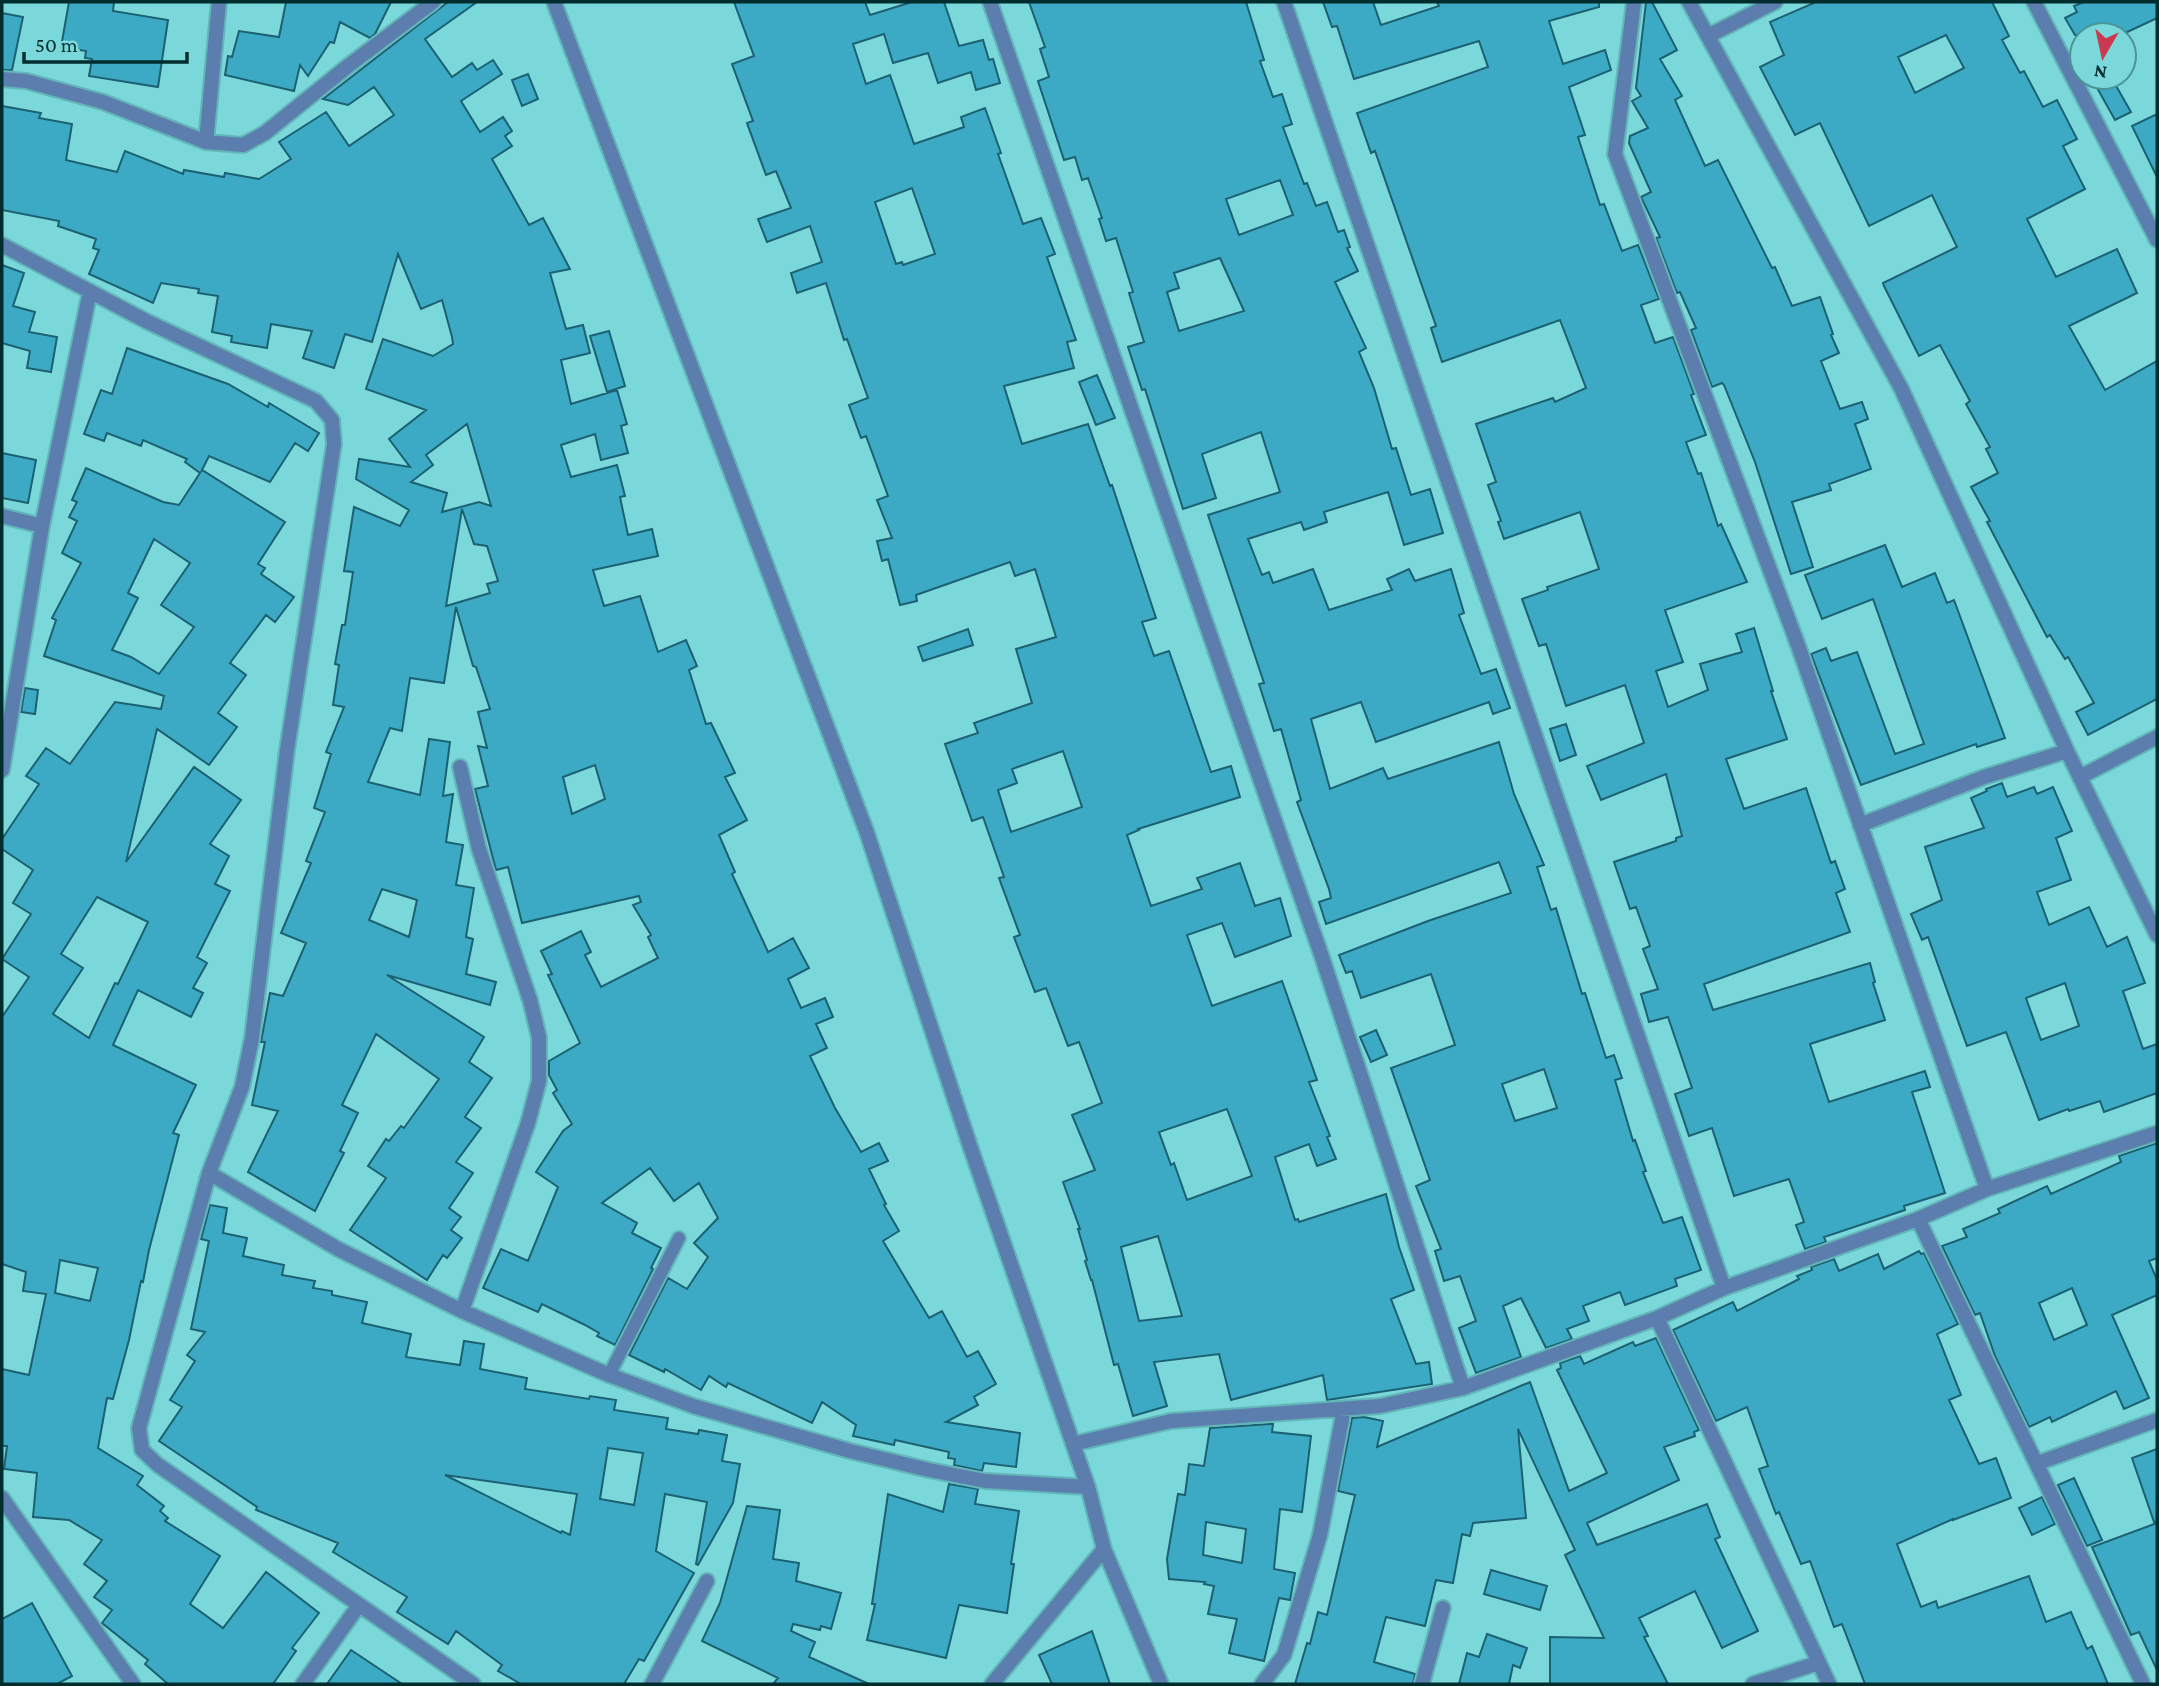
<svg xmlns="http://www.w3.org/2000/svg" width="2159" height="1686" viewBox="0 0 2159 1686" font-family="'Crimson Pro',serif">
	<rect width="100%" height="100%" fill="#7bd8da"/>
	<path fill="#3daac5" stroke="#1b6171" stroke-width="2" fill-rule="evenodd" d="M69 2H114L113 11 168 20 158 87 89 76 92 59 85 58 86 51 61 47Z
		M286 2H391L375 34 370 38 340 22 334 43 330 42 308 76 300 65 294 91 225 75 228 56 232 57 239 31 279 37Z
		M448 2H477L425 39 452 77 472 63 477 70 493 60 502 74 461 101 480 132 503 117 512 131 505 136 512 146 492 159 529 225 543 218 570 269 550 273 566 329 583 325 590 353 561 360 571 404 617 390 627 424 621 426 628 453 601 460 595 434 561 445 571 477 617 465 625 496 620 497 628 535 652 529 658 556 593 570 604 606 640 596 658 652 686 640 697 666 689 670 706 724 711 723 735 773 725 777 747 820 719 835 735 872 732 874 768 952 793 938 809 968 788 979 801 1008 825 998 833 1017 816 1024 827 1048 810 1056 835 1108 861 1152 879 1143 888 1161 869 1169 886 1204 884 1205 899 1231 883 1241 929 1318 942 1311 967 1357 978 1351 996 1384 974 1397 978 1405 946 1422 1020 1433 1016 1467 984 1463 982 1471 954 1465 955 1459 948 1458 949 1452 895 1440 894 1445 853 1436 856 1425 822 1402 812 1423 728 1383 726 1387 709 1376 701 1390 665 1369 664 1372 629 1355 668 1278 687 1289 708 1257 694 1243 718 1218 699 1183 674 1201 650 1168 602 1203 637 1223 632 1233 661 1248 651 1268 653 1269 615 1345 597 1336 599 1333 585 1325 542 1304 538 1312 483 1288 501 1249 528 1261 558 1187 536 1172 563 1131 572 1124 553 1093 557 1090 549 1075V1061L580 1043 548 975 552 974 541 951 581 931 591 952 585 955 601 987 658 958 648 937 651 935 633 905 641 902 639 896 522 923 508 867 496 870 475 789 488 786 478 746 487 748 478 712 490 709 476 667 473 666 456 607 444 683 410 678 402 731 390 728 368 782 420 795 429 739 450 742 443 796 453 794 446 842 463 845 456 885 474 888 466 937 473 939 466 974 496 982 490 1005 387 975 484 1037 469 1062 492 1078 465 1117 481 1128 456 1162 473 1173 449 1208 461 1217 451 1230 462 1238 447 1258 443 1255 427 1280 350 1230 386 1178 368 1166 386 1139 389 1141 401 1126 404 1128 439 1079 376 1034 342 1105 358 1113 340 1151 344 1153 315 1211 248 1172 278 1111 252 1105 265 1042H261L270 993 283 996 306 943 281 933 311 863 306 861 325 812 314 808 331 754 326 752 344 707 333 705 339 665 335 664 342 625H345L353 572 344 571 354 507 400 526 409 510 356 479 359 459 410 467 389 439 426 410 366 389 383 339 433 356 453 344 452 337 442 300 421 309 398 254 372 342 345 334 334 368 303 358 312 331 271 324 267 348 231 342 232 336 212 332 218 296 198 293 199 289 161 283 153 303 89 274 99 250 93 248 96 239 58 226 59 221 2 210V106L41 113 39 118 72 124 66 160 117 172 125 151 183 174 184 170 224 177 225 173 259 179 291 159 279 142 326 112 349 146 394 115 374 87 348 105 323 99ZM467 424 491 506 479 502 442 512 447 493 411 482 433 465 426 455ZM462 509 474 544 487 546 498 581 487 584 490 593 446 606ZM595 765 605 799 572 814 563 777ZM382 889 417 900 409 937 369 920Z
		M734 2H865L870 15 912 2H944L959 46 983 40 989 60 993 59 1000 83 976 90 971 72 938 83 928 53 893 63 884 34 853 44 866 84 890 75 914 144 964 127 961 117 985 108 1001 153 998 154 1023 224 1041 218 1055 254 1047 257 1076 340 1067 342 1074 368 1004 386 1022 444 1088 424 1110 486 1112 485 1156 618 1142 622 1154 656 1169 651 1211 772 1231 766 1240 797 1138 829 1139 830 1127 835 1151 906 1202 889 1197 878 1240 863 1255 906 1280 898 1291 936 1235 957 1222 923 1187 935 1212 1006 1282 981 1317 1080 1309 1082 1330 1136 1327 1137 1336 1159 1317 1166 1309 1144 1275 1157 1295 1220 1298 1219 1299 1222 1386 1194 1399 1247 1414 1290 1391 1299 1416 1364 1429 1362 1432 1384 1327 1400 1323 1375 1231 1400 1219 1354 1154 1362 1167 1406 1133 1416 1118 1364 1114 1365 1092 1280H1091L1085 1261 1087 1260 1078 1229H1080L1063 1182 1095 1170 1072 1115 1102 1103 1079 1042 1068 1046 1046 988 1035 992 1014 937 1020 935 999 878 1004 877 983 817 972 821 945 744 978 733 974 723 1032 703 1016 649 1056 637 1035 569 1015 576 1010 562 916 595 917 601 900 605 888 559 882 561 877 541 892 538 877 500 888 496 866 436 861 438 849 405 868 398 847 339 844 340 826 283 797 293 791 273 822 262 810 226 767 242 758 219 791 208 776 171 766 175 747 123 753 121 732 64 754 56ZM912 188 935 254 903 265 902 262 896 264 875 202ZM1063 751 1082 807 1011 832 998 790 1017 783 1012 769ZM1227 1109 1252 1176 1187 1200 1174 1163 1171 1165 1159 1132ZM1158 1236 1182 1316 1139 1321 1121 1247Z
		M1029 2H1246L1264 60 1260 61 1273 97 1282 94 1292 124 1283 127 1304 184 1307 183 1316 206 1327 202 1338 232 1344 230 1350 247 1347 248 1358 271 1335 282 1366 348 1359 352 1374 388 1392 449 1396 448 1411 495 1430 489 1443 533 1404 545 1388 492 1324 512 1327 522 1304 530 1301 522 1248 539 1262 575 1269 572 1273 583 1313 569 1329 610 1392 590 1387 579 1409 569 1415 581 1451 569 1464 613 1459 615 1481 674 1496 669 1510 708 1493 714 1489 702 1376 742 1361 702 1311 719 1330 789 1383 768 1388 779 1499 742 1514 794 1544 865 1537 867 1551 910 1556 908 1582 994 1585 993 1606 1058 1614 1055 1622 1078 1615 1080 1633 1141 1635 1140 1646 1171 1643 1172 1663 1223 1682 1217 1701 1270 1675 1279 1677 1286 1625 1305 1620 1292 1583 1306 1589 1321 1567 1329 1572 1339 1546 1348 1521 1298 1503 1306 1521 1357 1476 1373 1459 1328 1476 1321 1460 1276 1444 1281 1435 1251 1441 1249 1416 1186 1430 1180 1391 1068 1455 1045 1431 974 1361 998 1352 971 1346 973 1339 955 1428 921 1511 893 1499 862 1326 924 1319 902 1331 898 1329 889 1297 802 1301 800 1281 729 1274 731 1259 684 1264 683 1208 515 1280 492 1261 432 1202 454 1216 498 1183 509 1145 389 1142 390 1128 347 1144 342 1129 293 1133 292 1116 238 1106 241 1099 219 1102 218 1088 178 1082 180 1075 157 1064 160 1038 81 1049 77 1040 49 1045 47ZM1280 180 1293 215 1239 235 1226 199ZM1220 258 1244 311 1179 331 1167 292 1179 288 1174 273ZM1544 1069 1557 1108 1515 1121 1502 1084Z
		M1323 2H1373L1381 25 1439 6 1437 2H1599V7L1549 21 1563 64 1605 50 1611 70 1569 87 1585 135 1578 137 1600 205 1604 204 1622 251 1638 245 1659 299 1641 305 1655 343 1673 337 1694 394 1691 395 1706 435 1686 442 1698 474 1701 473 1718 526 1721 524 1747 582 1665 610 1683 662 1656 671 1668 707 1708 690 1700 664 1742 652 1736 634 1754 628 1773 691H1771L1787 739 1726 759 1744 809 1806 788 1831 863 1835 861 1845 889 1836 893 1850 932 1704 984 1713 1010 1870 963 1875 982 1873 983 1885 1020 1810 1044 1829 1102 1925 1071 1930 1087 1912 1092 1945 1193 1904 1206 1905 1210 1824 1237 1826 1242 1805 1249 1796 1225 1804 1222 1789 1179 1734 1196 1712 1128 1689 1136 1675 1094 1692 1088 1668 1017 1649 1022 1641 994 1658 989 1643 949 1650 946 1636 907 1630 909 1614 862 1676 841V838L1682 836 1666 774 1601 800 1587 766 1644 743 1625 685 1566 706 1546 644 1539 646 1522 599 1548 590 1547 587 1599 569 1580 512 1504 539 1498 522 1501 521 1488 485 1496 482 1476 424 1553 398 1555 402 1586 388 1560 320 1442 362 1431 328 1436 326 1375 151 1371 153 1357 113 1488 67 1479 41 1354 79 1337 26 1332 27Z
		M1646 2H1652L1677 50 1660 59 1682 96 1675 100 1705 166 1718 160 1772 268 1775 267 1792 306 1820 297 1833 334 1831 335 1839 353 1821 361 1840 409 1862 402 1868 419 1855 424 1871 469 1829 484 1831 490 1792 502 1813 567 1791 574 1755 462 1724 385 1722 383 1712 387 1691 330 1696 328 1680 292 1677 293 1656 238 1660 237 1641 197 1651 192 1629 143 1630 136 1648 128 1632 101 1641 96 1636 88Z
		M1816 2H1992L2009 36 2002 40 2020 73 2024 71 2043 107 2057 100 2077 139 2063 146 2085 189 2027 219 2056 277 2117 249 2137 293 2069 326 2105 390 2157 361V699L2088 735 2076 712 2094 703 2068 657 2065 659 2050 635 2047 637 1987 522 1990 521 1971 487 1998 473 1986 449 1990 447 1966 404 1970 401 1940 345 1919 356 1884 286 1883 283 1957 247 1932 195 1869 226 1820 123 1795 135 1760 67 1784 55 1770 22ZM1946 35 1964 68 1915 93 1898 57Z
		M2084 2H2157V18L2121 35H2075L2065 18 2077 12 2074 6Z
		M2 13 23 17 12 70H2Z
		M528 74 538 99 522 106 512 80Z
		M2091 77H2111L2131 112 2115 120Z
		M2157 114V177L2132 126Z
		M2 265 24 273 13 306 35 312 29 332 57 337 51 372 27 368 30 351 2 343Z
		M609 331 625 386 607 392 590 336Z
		M127 348 228 384 268 407 269 403 319 433 308 451 295 443 270 482 209 456 201 472 202 470 285 522 258 564 265 568 261 574 294 597 275 622 266 615 230 663 246 675 218 713 237 727 209 765 157 729 126 862 194 767 241 800 210 844 229 856 215 884 230 891 197 957 207 963 193 988 203 993 191 1017 138 990 113 1045 196 1085 173 1133 179 1135 149 1250 143 1282 141 1281 129 1340 113 1399 107 1398 98 1448 143 1476 137 1485 164 1506 160 1511 168 1518 165 1521 220 1556 190 1604 223 1628 266 1572 319 1613 292 1648 296 1651 273 1684H168L145 1664 148 1660 102 1623 112 1610 94 1597 107 1581 84 1564 102 1540 69 1520 33 1517 37 1473 4 1469 7 1446H2V1369L29 1375 46 1294 23 1291 26 1272 2 1264V1017L29 977 2 959 31 914 13 903 33 870 2 849V839L39 784 26 776 46 748 70 764 115 702 161 709 164 696 44 656 56 620 52 618 81 563 62 553 77 521 69 517 77 502 72 500 86 468 163 502 179 505 200 473 185 462 187 459 143 440 141 446 107 433 104 441 84 434 101 390 112 394ZM154 539 190 563 161 605 194 627 159 674 131 657 112 650 138 598 128 593ZM97 897 148 922 118 984 115 983 89 1038 53 1014 83 968 61 954ZM60 1260 98 1268 90 1301 55 1293Z
		M1097 375 1115 418 1096 425 1079 382Z
		M2 453 36 460 28 503 2 498Z
		M1885 545 1902 587 1935 573 1947 603 1954 600 2005 738 1977 747 1976 744 1861 785 1811 654 1826 648 1831 661 1857 652 1895 754 1924 744 1873 599 1822 619 1805 575Z
		M968 629 973 645 923 661 918 647Z
		M25 688 38 690 35 714 21 712Z
		M1566 724 1576 755 1560 761 1550 729Z
		M2002 783 2007 797 2034 787 2037 794 2053 787 2072 831 2056 838 2071 880 2037 892 2049 925 2089 907 2107 947 2127 937 2145 983 2123 991 2143 1049 2157 1044V1093L2104 1112 2100 1101 2069 1111 2068 1109 2039 1120 2006 1032 1967 1046 1928 937 1922 940 1911 914 1942 900 1925 847 1984 828 1971 798 1987 791 1986 789ZM2065 983 2079 1026 2041 1040 2026 998Z
		M1376 1030 1387 1055 1371 1062 1360 1037Z
		M2157 1143V1258L2149 1261 2157 1280V1295L2112 1315 2149 1398 2124 1409 2116 1391 2052 1422 2050 1417 2029 1427 1995 1356 1980 1313 1975 1315 1942 1246 1967 1237 1963 1229 2000 1213 1998 1209 2047 1186 2051 1194 2121 1162 2119 1156ZM2072 1288 2087 1325 2054 1340 2039 1303Z
		M210 1205 227 1208 223 1233 247 1238 243 1256 284 1265 282 1275 315 1281 313 1288 332 1291V1295L367 1302 362 1323 411 1334 406 1357 460 1365 464 1341 484 1344 480 1369 527 1378 525 1389 589 1399 590 1396 616 1400 614 1410 668 1418 666 1429 698 1434 699 1430 727 1435 722 1461 740 1464 733 1503 698 1565 696 1564 707 1502 665 1494 656 1551 694 1573 644 1661 639 1659 624 1684H521L498 1671 502 1665 456 1631 448 1644 397 1612 407 1597 333 1552 338 1543 256 1510 257 1507 159 1441 182 1407 170 1400 195 1361 187 1355 205 1332 191 1329 209 1241 201 1239ZM608 1448 643 1453 634 1505 600 1499ZM445 1475 577 1494 570 1535 562 1531 561 1533Z
		M1919 1251 1921 1254 1924 1253 1958 1324 1937 1334 1961 1395 1949 1400 1979 1464 1996 1458 2011 1498 1953 1520V1519L1897 1544 1921 1607 1936 1601 1938 1608 2029 1576 2046 1622 2071 1612 2087 1649 2092 1646 2108 1684H1865L1842 1624 1834 1627 1810 1561 1801 1564 1779 1512 1776 1514 1759 1469 1768 1466 1747 1407 1716 1421 1673 1330 1733 1302 1737 1311 1799 1279 1797 1276 1812 1270 1811 1267 1834 1259 1839 1271 1878 1254 1884 1269Z
		M1656 1338 1699 1430 1694 1432 1695 1436 1664 1447 1679 1480 1587 1523 1597 1545 1707 1504 1720 1537 1715 1539 1758 1631 1722 1648 1695 1591 1639 1618 1648 1636 1644 1637 1668 1684H1550V1637L1604 1638 1565 1555 1575 1550 1518 1429 1526 1518 1473 1523 1470 1536 1462 1534 1453 1583 1436 1580 1425 1626 1386 1617 1374 1662 1415 1674 1413 1684H1295L1307 1643 1310 1644 1318 1612 1327 1615 1355 1495 1338 1491 1352 1418 1364 1417 1383 1421 1377 1447 1530 1382 1569 1491 1607 1473 1557 1370 1561 1368 1560 1363 1580 1356 1584 1364 1633 1342 1635 1346Z
		M1270 1424H1273L1272 1432 1311 1436 1302 1512 1280 1509 1274 1569 1295 1573 1290 1600 1279 1598 1264 1661 1229 1653 1237 1619 1208 1614 1214 1586 1204 1584 1205 1582 1169 1579 1167 1559 1178 1494 1185 1495 1189 1464 1204 1466 1210 1428ZM1206 1522 1246 1529 1242 1563 1203 1555Z
		M2157 1449V1522H2154L2132 1458Z
		M2074 1478 2102 1540 2087 1546 2058 1485Z
		M949 1484 978 1489 975 1504 1019 1511 1011 1564H1014L1007 1613 959 1605 946 1658 867 1640 875 1604H872L888 1494 943 1512Z
		M2042 1497 2055 1524 2032 1535 2019 1508Z
		M747 1506 780 1510 773 1559 799 1563 796 1581 841 1593 831 1629 821 1626 820 1630 793 1624 791 1631 815 1642 809 1657 869 1684H773L778 1678 702 1641 720 1603Z
		M2157 1523V1670L2139 1632 2131 1635 2092 1547Z
		M1491 1570 1547 1586 1540 1610 1484 1594Z
		M32 1603 72 1676 57 1684H2V1619Z
		M1092 1631 1110 1684H1052L1039 1655Z
		M1487 1634 1527 1648 1520 1668 1513 1665 1509 1684H1459L1467 1653 1479 1657Z
		M351 1650 402 1684H327Z"/>
	<g fill="none" stroke-linecap="round" stroke-linejoin="round">
		<defs>
			<path id="lane" d="M609 1375 679 1238"/>
			<path id="street" d="M554 2 867 833 970 1146 1073 1444
				M990 2 1322 957 1463 1388
				M1284 2 1724 1288
				M1634 2 1615 154 1799 648 1987 1189
				M1689 2 1901 388 2067 751 2157 935
				M2034 2 2157 240
				M1708 36 1775 2
				M2 79 26 81 103 102 206 142 243 145 265 133 348 66 433 2
				M206 142 219 2
				M2 245 148 322 316 401 332 420 334 444 287 750 252 1038 242 1087 209 1173 139 1428 142 1450 158 1465 473 1684
				M2 516 42 526
				M460 767 479 849 530 1000 539 1037V1081L528 1123 462 1311
				M2 770 42 526 90 291
				M2080 777 2157 737
				M1860 825 1984 777 2067 751
				M209 1173 338 1249 462 1311 609 1375 693 1406 850 1451 929 1470 985 1481 1088 1487 1104 1549 1161 1684
				M1918 1219 2143 1684
				M1657 1318 1829 1684
				M2038 1463 2157 1420
				M1088 1487 1073 1444 1171 1421 1380 1406 1463 1388 1657 1318 1724 1288 1918 1219 1987 1189 2157 1133
				M2 1498 133 1684
				M303 1684 359 1605
				M652 1684 707 1581
				M992 1684 1104 1549
				M1262 1684 1284 1655 1320 1535 1344 1409
				M1422 1684 1443 1608
				M1753 1684 1818 1663"/>
		</defs>
		<use href="#lane" stroke="#63b6b8" stroke-width="16"/>
		<use href="#street" stroke="#63b6b8" stroke-width="18"/>
		<use href="#lane" stroke="#5b7eaf" stroke-width="12"/>
		<use href="#street" stroke="#5b7eaf" stroke-width="14"/>
	</g>
	<rect width="2159" height="1686" fill="none" stroke="#022d2e" stroke-width="7"/>
	<g transform="translate(2103 56) rotate(189)"><circle r="33" fill="#7bd8da" stroke="#4b9495" stroke-width="2"/>
	<path d="M0-5L12 26L0 18L-12 26Z" fill="#ca394f"/>
	<text y="-10" font-size="19" font-weight="bold" text-anchor="middle" fill="#022d2e">N</text>
	</g>
	<path d="M24 52v10h163v-10" fill="none" stroke="#022d2e" stroke-width="3.5"/>
	<text x="35" y="52" font-size="21" fill="#022d2e" stroke="#7bd8da" stroke-width="5" paint-order="stroke">50 m</text>
</svg>
